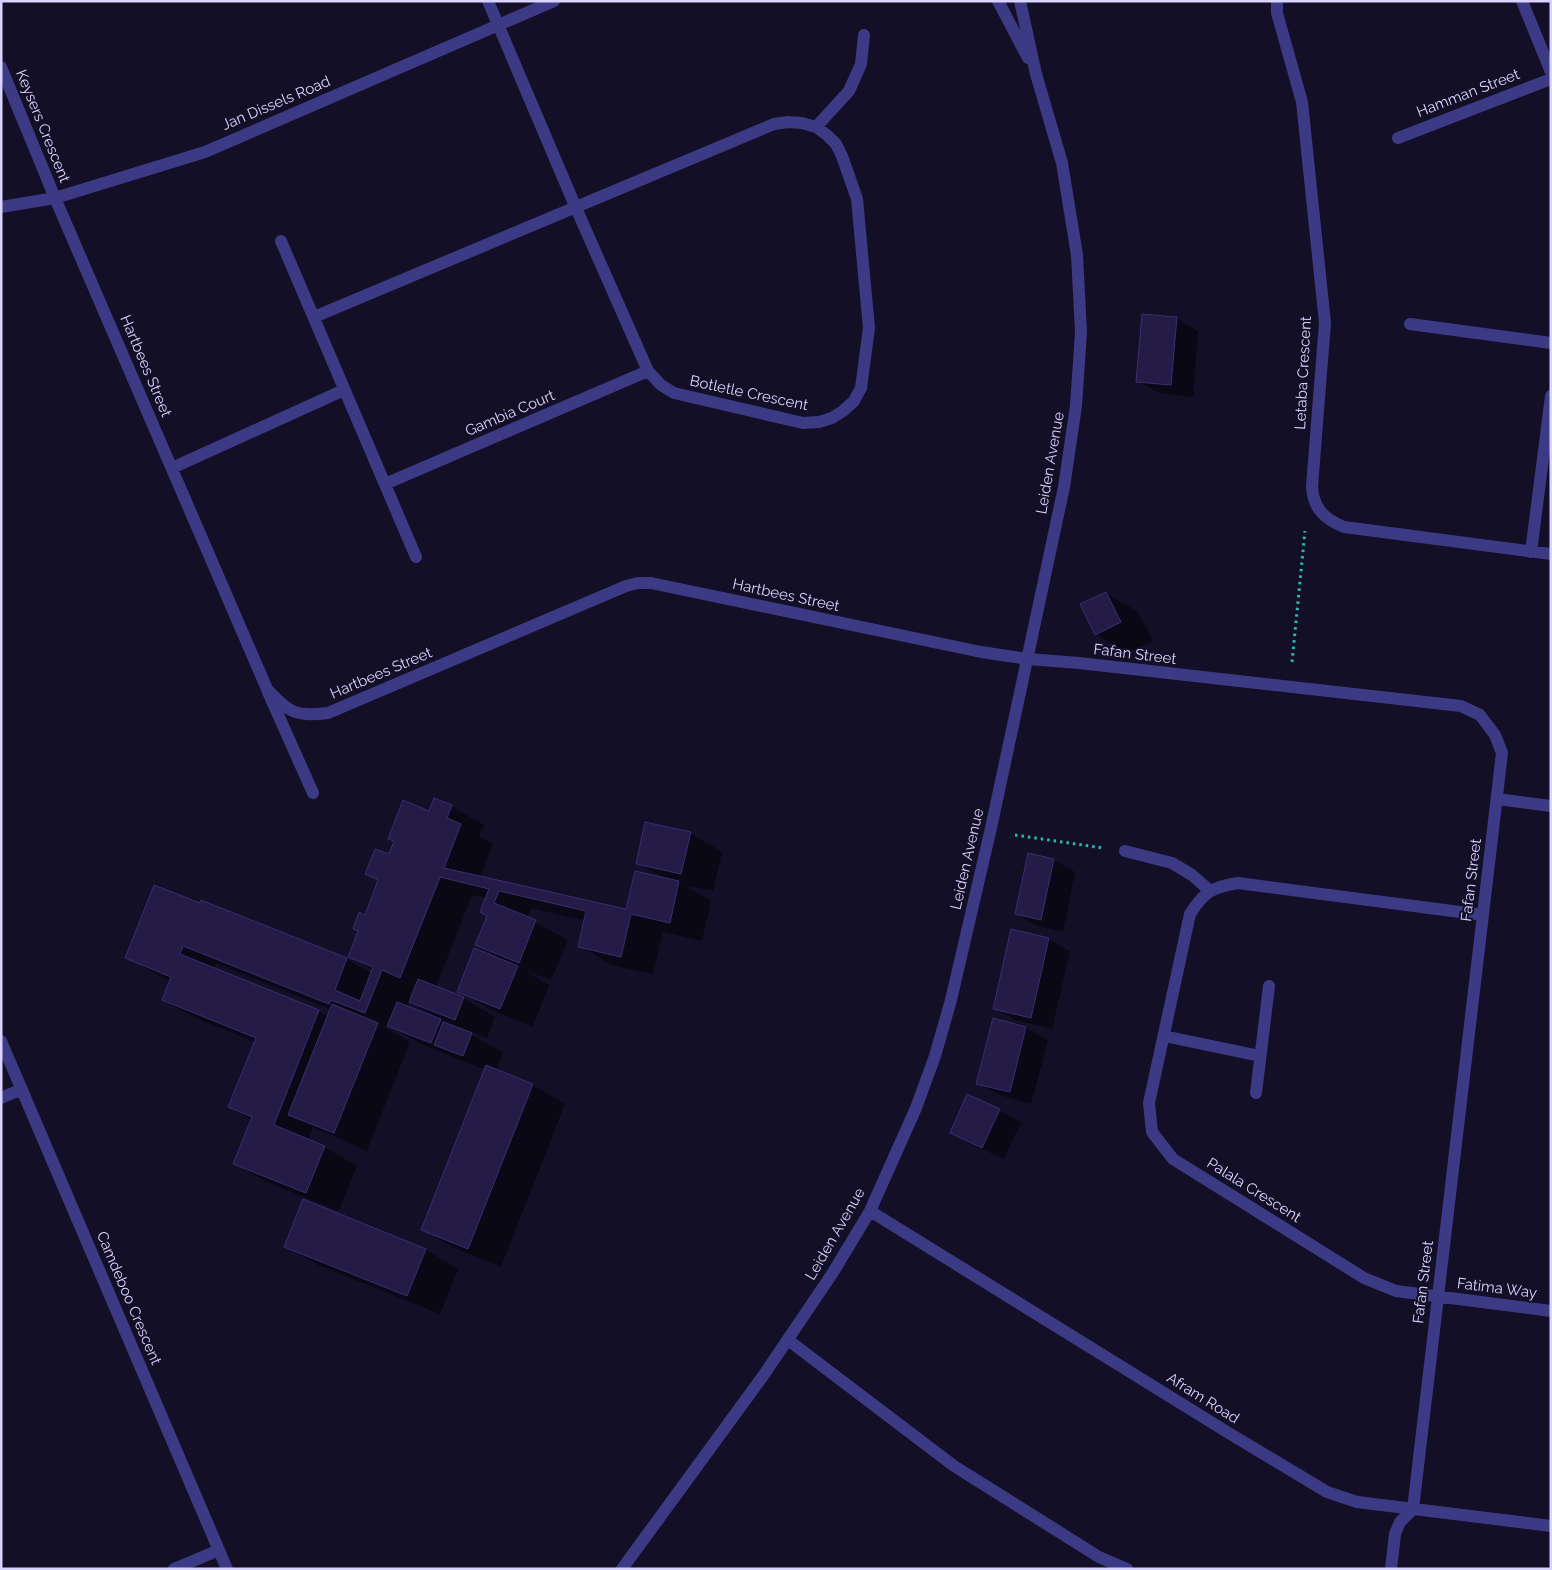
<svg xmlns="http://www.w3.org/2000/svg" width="1552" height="1570" viewBox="0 0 1552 1570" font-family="Raleway,sans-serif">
	<rect width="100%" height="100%" fill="#130f26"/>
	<path fill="#0007" fill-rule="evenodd" d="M1176 318 1198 331 1193 397 1159 393 1138 381Z
		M1106 593 1138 612 1153 641 1128 653 1096 634Z
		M451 806 484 825 479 836 493 844 480 877 627 911 664 878 637 863 690 833 722 852 713 891 684 885 711 901 702 941 663 932 653 974 612 965 579 946 585 921 531 908 528 918 568 940 551 980 527 971V972L549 985 533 1027 491 1010 459 991 498 957 477 945 488 916 487 898 472 895 436 987 463 998 495 1017 487 1038 443 1020V1022L471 1034 503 1053 496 1071 533 1085 565 1104 501 1267 454 1248 422 1229 485 1070 421 1044 397 1030 382 1025V1026L410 1042 367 1151 313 1127 308 1140 324 1147 357 1166 339 1211 267 1182 235 1164 252 1120 230 1107 255 1042 196 1018 163 1000 171 981 159 976 127 957 201 905 202 902 347 959 372 974 373 970 350 956 379 881 367 874 389 856 429 812ZM216 963 332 1010 329 1017 319 1012 214 969ZM409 1001 440 1019V1020L407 1007Z
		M1029 854 1054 860 1075 872 1063 932 1038 926 1016 913Z
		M1048 939 1070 951 1052 1029 1016 1020 994 1008Z
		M994 1020 1026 1028 1048 1040 1031 1104 1000 1095 978 1083Z
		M999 1110 1021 1122 1004 1159 973 1145 951 1133Z
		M304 1201 426 1250 458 1269 440 1314 318 1265 286 1246Z"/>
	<path fill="#241b47" stroke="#3b2d73" d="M1142 314 1177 317 1171 385 1136 382Z
		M1106 592 1121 622 1095 635 1080 604Z
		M434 798 452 805 447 818 461 824 444 868 626 909 635 871 679 881 670 923 631 914 621 957 578 947 586 911 499 891 494 903 536 920 519 963 475 945 487 916 480 912 489 889 440 877 400 978 382 970 365 1013 331 1000 329 1004 183 946 180 954 319 1010 274 1125 325 1146 306 1193 233 1164 252 1117 228 1107 256 1038 162 1000 171 977 125 958 154 885 200 903 201 900 347 958 335 990 360 1001 373 967 348 957 358 931 353 929 359 912 365 915 378 880 365 874 375 849 389 854 394 841 388 839 403 800 429 811Z
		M645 822 691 832 681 874 636 864Z
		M1028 853 1054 859 1041 920 1015 914Z
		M1011 929 1049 938 1031 1018 993 1009Z
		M474 948 518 966 500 1009 457 992Z
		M418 979 464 997 455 1020 409 1002Z
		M397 1002 441 1019 431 1043 387 1026Z
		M332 1004 378 1023 334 1133 288 1115Z
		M993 1018 1026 1027 1010 1092 976 1084Z
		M443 1022 472 1033 463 1056 434 1045Z
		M486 1065 533 1084 468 1249 421 1230Z
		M967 1094 1000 1109 982 1148 950 1133Z
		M303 1199 426 1249 407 1296 284 1247Z"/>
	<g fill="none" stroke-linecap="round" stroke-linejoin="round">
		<path stroke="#2fb8b0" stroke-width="3" stroke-dasharray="2.5 4" stroke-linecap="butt" d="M1292 662 1305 531
			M1015 835 1103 848"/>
		<path stroke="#3d3a85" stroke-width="12" d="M268 692 313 793
			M788 1340 954 1466 1099 1557 1127 1569
			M1391 1569 1395 1534 1400 1522 1413 1509"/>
		<path stroke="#3d3a85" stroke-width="12" d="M998 1 1028 58
			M1277 1V13L1302 102 1325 323 1312 486C1313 508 1324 519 1344 527L1551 554
			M1522 1 1551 72
			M1 67 55 198 267 689C289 713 296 717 328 713L626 586 638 583H651L981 652 1028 659 1079 663 1461 706 1480 715 1495 735 1502 753 1413 1509
			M816 127 849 91 861 64 864 35
			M1398 138 1551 79
			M281 241 416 557
			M314 317 774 124 788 122 802 123 816 127 827 135 836 144 842 156 857 199 869 328 861 388 854 401 843 411 832 418 819 422 803 423 674 393 661 385 648 371 576 208 488 1
			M1410 324 1551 343
			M172 468 344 390
			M385 484 648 371
			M1531 552 1551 396
			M1497 799 1551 806
			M1125 851 1172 863 1192 875 1209 890
			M1483 915 1238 883C1212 887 1204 892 1190 914L1149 1103 1152 1132 1173 1159 1364 1278 1396 1291 1551 1311
			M1164 1036 1260 1056
			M1 1041 227 1569
			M1256 1093 1269 986
			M1 1098 22 1089
			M870 1211 1232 1435 1327 1492 1357 1502 1551 1526
			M174 1569 219 1550
			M622 1569 763 1376 832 1274 870 1211 916 1108 935 1056 951 1000 991 828 1064 487 1076 406 1081 332 1077 255 1062 163 1036 74 1020 1"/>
		<path stroke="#3d3a85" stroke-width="12" d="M1 207 55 198 205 152 554 1"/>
	</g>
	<g text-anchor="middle" stroke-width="4" stroke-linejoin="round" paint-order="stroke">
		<g font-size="15" fill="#d9d4ff" stroke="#130f26">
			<text transform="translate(1468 93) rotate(-21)" y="5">Hamman Street</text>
			<text transform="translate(276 103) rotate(-23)" y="5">Jan Dissels Road</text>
			<text transform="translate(43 126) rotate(68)" y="5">Keysers Crescent</text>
			<text transform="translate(146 366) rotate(67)" y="5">Hartbees Street</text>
			<text transform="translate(1303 373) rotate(-87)" y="5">Letaba Crescent</text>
			<text transform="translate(749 393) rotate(12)" y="5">Botletle Crescent</text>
			<text transform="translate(510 413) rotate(-23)" y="5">Gambia Court</text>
			<text transform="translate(1050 463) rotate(-80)" y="5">Leiden Avenue</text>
			<text transform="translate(786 595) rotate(12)" y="5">Hartbees Street</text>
			<text transform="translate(1135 654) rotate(7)" y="5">Fafan Street</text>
			<text transform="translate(381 673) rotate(-23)" y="5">Hartbees Street</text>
			<text transform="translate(967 859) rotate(-77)" y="5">Leiden Avenue</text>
			<text transform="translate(1471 880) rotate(-83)" y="5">Fafan Street</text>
			<text transform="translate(1254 1190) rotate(32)" y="5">Palala Crescent</text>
			<text transform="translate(835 1234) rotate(-60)" y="5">Leiden Avenue</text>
			<text transform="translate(1423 1282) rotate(-83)" y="5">Fafan Street</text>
			<text transform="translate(1497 1288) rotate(7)" y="5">Fatima Way</text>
			<text transform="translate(129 1298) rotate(67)" y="5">Camdeboo Crescent</text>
			<text transform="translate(1203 1398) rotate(32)" y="5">Afram Road</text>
		</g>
	</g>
	<rect width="1552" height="1570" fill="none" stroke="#d9d4ff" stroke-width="5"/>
</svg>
